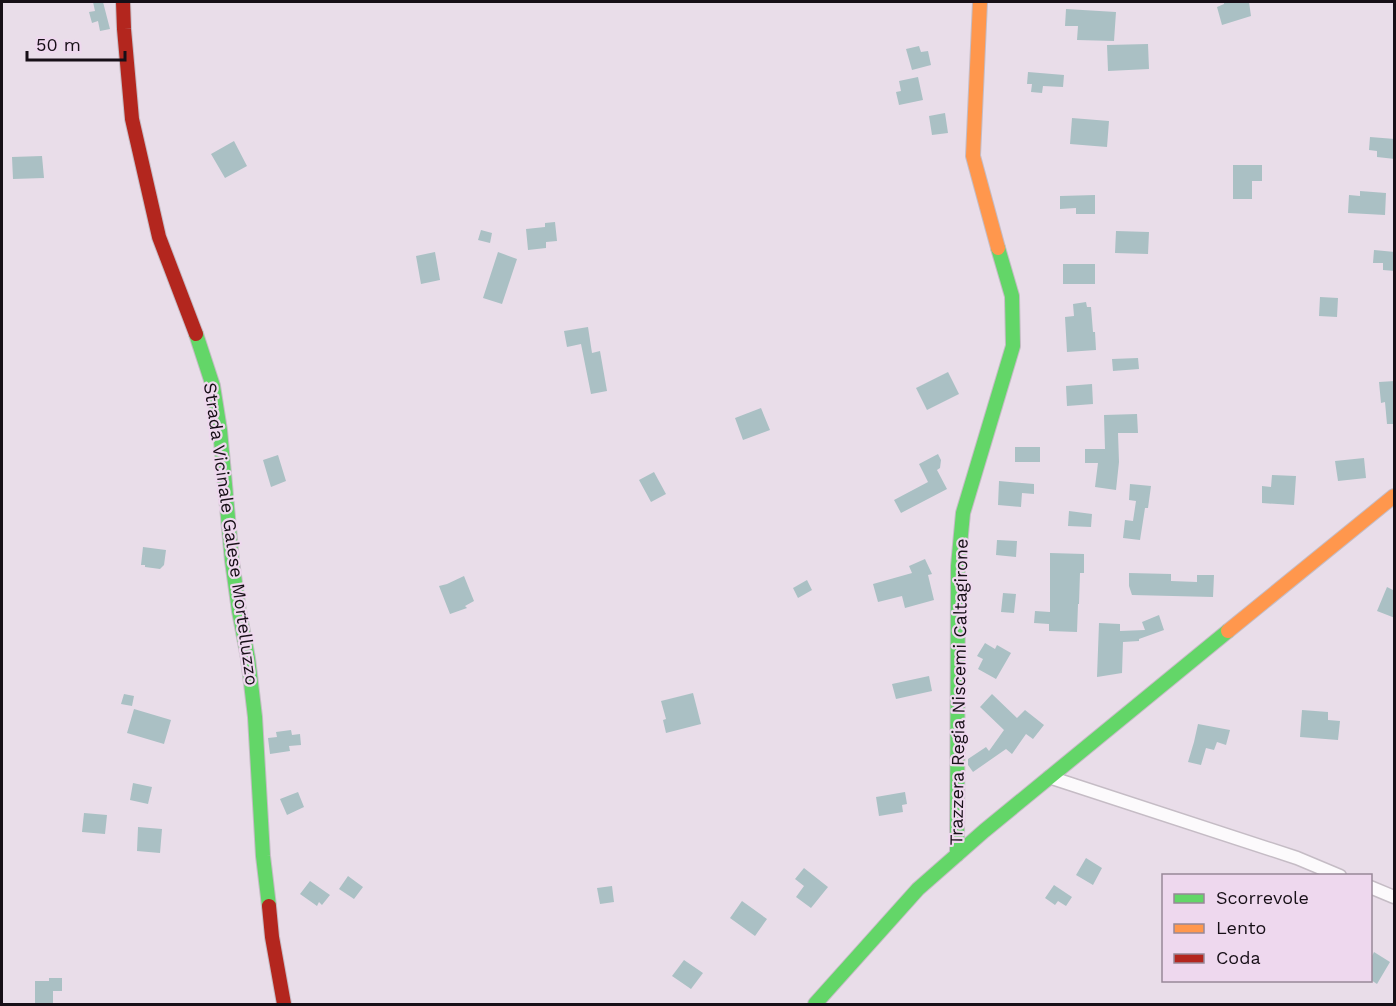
<svg xmlns="http://www.w3.org/2000/svg" width="1396" height="1006" viewBox="0 0 1396 1006" font-family="'Work Sans',sans-serif">
	<rect width="100%" height="100%" fill="#e9dde9"/>
	<path fill="#aac0c4" d="M93 2H103L110 29 100 31 98 21 92 23 89 12 95 11Z
		M1224 2H1249L1251 16 1222 25 1217 7 1224 4Z
		M1066 9 1116 12 1114 41 1077 40 1078 26H1065Z
		M1148 44 1149 69 1108 71 1107 45Z
		M919 46 921 52 928 51 931 65 912 70 906 49Z
		M1028 72 1064 75 1063 87 1043 86 1042 93 1031 92 1032 84H1027Z
		M918 77 923 100 899 105 896 92 901 91 899 81Z
		M945 113 948 133 932 135 929 116Z
		M1072 118 1109 121 1107 147 1070 144Z
		M1370 137 1395 139V159L1377 157V151L1369 150Z
		M234 141 247 166 225 178 211 154Z
		M42 156 44 178 13 179 12 157Z
		M1233 165H1262V181H1252V199H1233Z
		M1360 191 1386 193 1385 215 1348 213 1349 195 1360 196Z
		M1095 195V214H1076V208L1060 209V196Z
		M555 222 557 241 546 242V248L528 250 526 229 545 227V223Z
		M481 230 492 233 490 243 478 240Z
		M1116 231 1149 232 1148 254 1115 253Z
		M1374 250 1395 252V271L1383 270V263H1373Z
		M435 252 440 280 421 284 416 256Z
		M498 252 517 259 502 304 483 298Z
		M1063 264H1095V284H1063Z
		M1320 297 1338 298 1337 317 1319 316Z
		M1086 302 1087 307H1091L1093 332H1095L1096 350 1067 352 1065 317 1074 316 1073 304Z
		M588 327 592 353 600 351 607 391 591 394 581 344 567 347 564 331Z
		M1138 358 1139 369 1113 371 1112 359Z
		M948 372 959 394 927 410 916 388Z
		M1395 381V424H1387L1385 402 1381 403 1379 382Z
		M1092 384 1093 404 1067 406 1066 386Z
		M761 408 770 430 743 440 735 418Z
		M1137 414 1138 433H1118L1119 462 1116 490 1095 487 1098 463H1085V449H1105L1104 415Z
		M1015 447H1040V462H1015Z
		M938 454 941 460 940 468 937 470 947 489 901 513 894 500 928 482 919 464Z
		M278 455 286 481 271 487 263 460Z
		M1364 458 1366 478 1338 481 1335 461Z
		M654 472 666 494 651 502 639 480Z
		M1272 475 1296 476 1294 505 1262 503V486L1271 487Z
		M999 481 1034 484V494L1022 493 1021 507 998 505Z
		M1130 484 1151 486 1148 508H1145L1140 540 1123 538 1125 520 1133 521 1136 501 1129 500Z
		M1069 511 1092 514 1091 527 1068 526Z
		M997 540 1017 541 1016 557 996 555Z
		M143 547 166 550 164 565 160 569 145 567V565H141Z
		M1050 553 1084 554V573H1080L1079 604H1078L1077 632 1049 631V624L1034 623 1035 611 1050 612Z
		M925 559 932 574 928 575 934 600 905 608 902 596 878 602 873 584 912 573 909 566Z
		M1129 573 1171 574V581L1197 582V575H1214L1213 597 1132 595 1129 586Z
		M464 576 474 601 465 606 467 608 450 614 439 586 447 584Z
		M807 580 812 590 798 598 793 588Z
		M1387 587 1395 591V618L1377 611Z
		M1003 593 1016 594 1014 613 1001 612Z
		M1159 615 1164 630 1139 639V641L1123 642 1122 673 1097 677 1099 623 1120 624V631L1145 630 1142 622Z
		M985 643 995 649 997 645 1011 653 996 679 978 669 983 659 977 656Z
		M929 676 932 691 896 699 892 684Z
		M693 693 701 724 666 733 663 720 666 719 661 701Z
		M124 694 134 696 132 706 121 704Z
		M992 694 1017 718 1025 710 1044 725 1033 739 1026 734 1012 754 1006 749 973 772 968 765V759L986 747 989 751 1004 730 980 707Z
		M134 709 171 720 164 744 127 733Z
		M1302 710 1328 712V720L1340 721 1338 740 1300 737Z
		M1198 724 1230 730 1226 745 1217 742 1214 750 1206 748 1201 765 1188 762 1194 742Z
		M291 730 292 735 300 734 301 745 289 746 290 751 270 754 268 738 277 737 276 732Z
		M133 783 152 787 148 804 130 800Z
		M298 792 304 807 287 815 280 799Z
		M905 792 907 804 902 805 903 812 879 816 876 797Z
		M84 813 107 815 105 834 82 832Z
		M138 827 162 829 160 853 137 851Z
		M1086 858 1102 868 1093 885 1076 875Z
		M804 868 828 887 811 908 796 897 804 886 795 879Z
		M348 876 363 887 354 899 339 889Z
		M310 881 330 895 322 905 319 902 317 906 300 894Z
		M1054 885 1072 897 1066 906 1058 901 1055 905 1045 898Z
		M612 886 614 902 600 904 597 888Z
		M742 901 767 919 755 936 730 918Z
		M1374 952 1390 962 1377 984 1371 980V958Z
		M684 960 703 973 691 989 672 976Z
		M49 978H62V991H53V1005H35V981H49Z"/>
	<g fill="none" stroke-linecap="round" stroke-linejoin="round">
		<defs>
			<path id="street" d="M1049 777 1297 858 1340 876
				M1370 887 1394 897"/>
			<path id="fast" d="M196 334 213 386 220 430 232 561 239 611 248 658 255 717 263 856 269 906
				M957 855 958 566 963 513 1013 346 1012 296 998 248
				M815 1004 918 889 984 831 1228 631"/>
			<path id="slow" d="M980 2 973 156 998 248
				M1228 631 1394 496"/>
			<path id="jam" d="M123 2 124 29 132 119 159 237 196 334
				M269 906 272 937 284 1004"/>
		</defs>
		<use href="#street" stroke="#c5bcc5" stroke-width="15"/>
		<use href="#fast" stroke="#c5bcc5" stroke-width="16"/>
		<use href="#slow" stroke="#c5bcc5" stroke-width="16"/>
		<use href="#jam" stroke="#c5bcc5" stroke-width="16"/>
		<use href="#street" stroke="#fcfafc" stroke-width="12"/>
		<use href="#fast" stroke="#63d668" stroke-width="14"/>
		<use href="#slow" stroke="#ff974d" stroke-width="14"/>
		<use href="#jam" stroke="#b3261e" stroke-width="14"/>
	</g>
	<g text-anchor="middle" stroke-width="4.5" stroke-linejoin="round" paint-order="stroke">
		<g font-size="18" fill="#170f17" stroke="#eed8ee">
			<text transform="translate(231 534) rotate(82)" y="6">Strada Vicinale Galese Mortelluzzo</text>
			<text transform="translate(959 692) rotate(-89)" y="6">Trazzera Regia Niscemi Caltagirone</text>
		</g>
	</g>
	<rect width="1396" height="1006" fill="none" stroke="#170f17" stroke-width="6"/>
	<rect x="1162" y="874" width="210" height="108" fill="#eed8ee" stroke="#988898" stroke-width="1.5"/>
	<rect x="1174" y="894" width="30" height="9" fill="#63d668" stroke="#988898" stroke-width="1.5"/>
	<text x="1216" y="904" font-size="18" fill="#170f17">Scorrevole</text>
	<rect x="1174" y="924" width="30" height="9" fill="#ff974d" stroke="#988898" stroke-width="1.5"/>
	<text x="1216" y="934" font-size="18" fill="#170f17">Lento</text>
	<rect x="1174" y="954" width="30" height="9" fill="#b3261e" stroke="#988898" stroke-width="1.5"/>
	<text x="1216" y="964" font-size="18" fill="#170f17">Coda</text>
	<path d="M27 51v9h98v-9" fill="none" stroke="#170f17" stroke-width="3"/>
	<text x="36" y="51" font-size="18" fill="#170f17" stroke="#eed8ee" stroke-width="4.5" paint-order="stroke">50 m</text>
</svg>
